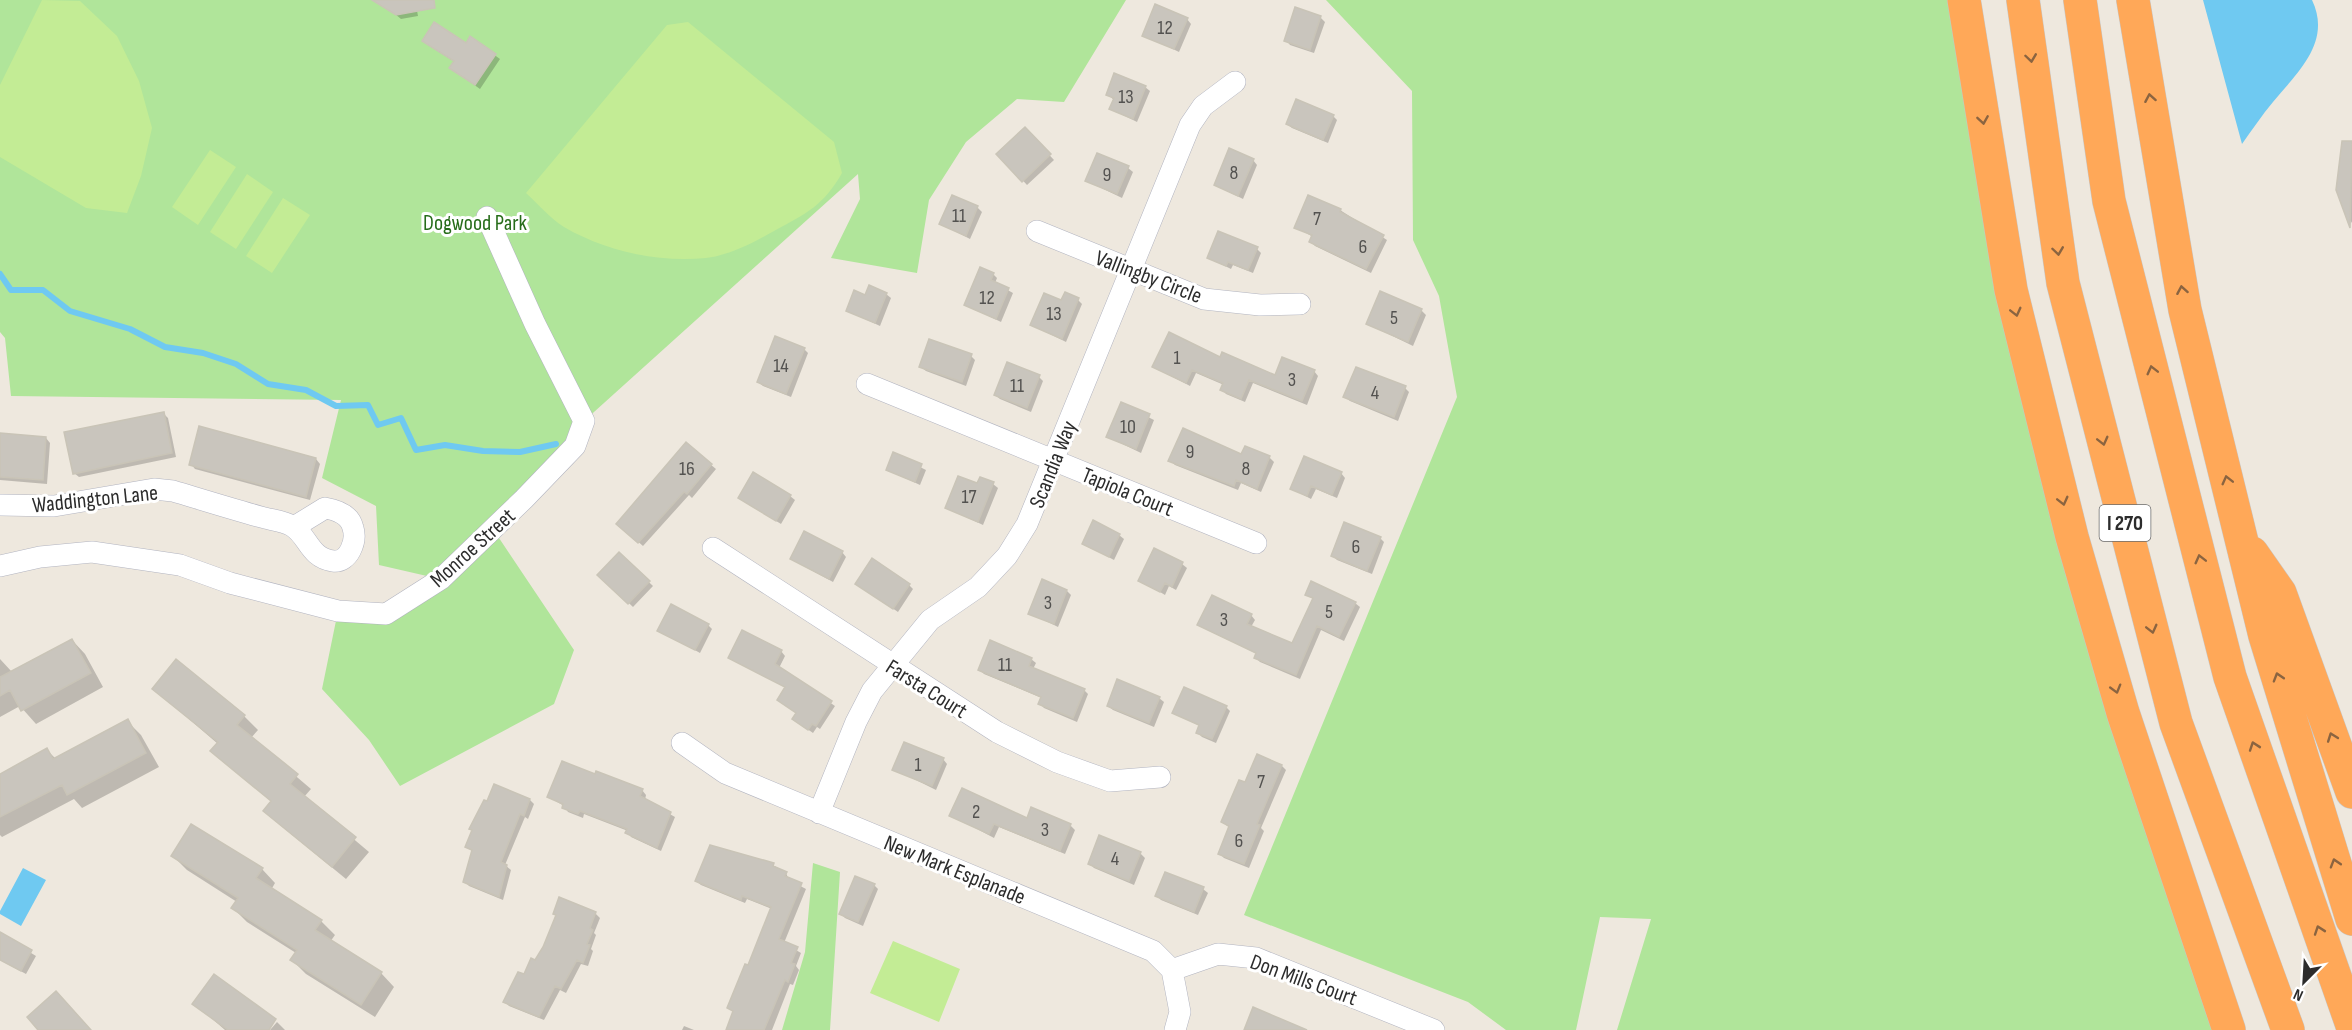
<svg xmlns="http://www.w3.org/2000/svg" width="2352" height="1030" viewBox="0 0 2352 1030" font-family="'Sofia Sans Condensed',sans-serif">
	<rect width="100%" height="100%" fill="#eee8de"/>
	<path fill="#b0e59a" d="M0 0H1126L1064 102 1017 99 966 142 929 200 917 273 831 258 860 199 858 174 584 421 493 529 574 650 554 704 400 786 369 740 322 689 338 611 386 614 440 579 379 565 376 506 322 478 341 400 11 396 5 338 0 332Z
		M1326 0H1964L2011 290 2229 1030H1617L1651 919 1600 917 1576 1030H1506L1468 1002 1244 915 1457 397 1439 296 1413 240 1412 91Z
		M813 863 840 872 830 1030H782L805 952Z"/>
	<path fill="#c3ec95" d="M42 0 80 1 117 36 139 81 152 128 141 176 127 213 86 208 0 157V85Z
		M688 22 834 142 842 173C823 206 807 213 774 231 753 243 730 255 706 258 659 263 605 251 564 227 550 218 538 204 526 193L667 25Z
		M210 150 236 167 198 225 172 207Z
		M247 174 273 192 236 249 210 232Z
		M283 198 310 215 272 273 246 256Z
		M893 941 960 969 939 1022 870 993Z"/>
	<path fill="#6fc9f1" d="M2203 0H2312C2332 42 2298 72 2273 102 2262 115 2252 130 2242 144Z
		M23 868 46 880 21 926 0 914V911Z"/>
	<path fill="#0003" d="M385 0H415L418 16 401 19 388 8Z
		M1320 17 1325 22 1314 53 1290 45 1286 40Z
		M1187 19 1191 24 1179 52 1144 35Z
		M471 38 500 59 480 89 456 72 455 62 428 45H466Z
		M1145 87 1150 91 1137 122 1111 109 1114 100 1107 94Z
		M1333 116 1337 120 1328 143 1292 128 1287 124Z
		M1025 129 1054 160 1027 185 998 154Z
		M2352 148V223L2346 214Z
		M1253 160 1257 165 1243 199 1215 185Z
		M1128 168 1133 172 1122 198 1087 181Z
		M977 207 982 212 970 239 941 224Z
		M1340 210 1387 240 1371 273 1315 246 1311 242 1313 237 1296 227Z
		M1257 249 1261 253 1253 273 1233 265 1231 269 1209 258Z
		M993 274 997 278 995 283 1013 293 1001 322 966 305Z
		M886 294 891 298 880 326 848 311 866 297Z
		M1078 300 1082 304 1066 342 1032 325 1062 302Z
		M1421 310 1426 315 1413 346 1368 324Z
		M804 349 808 353 791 397 763 386 758 382Z
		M971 356 975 360 966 386 926 371 921 367Z
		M1221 359 1276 377 1314 371 1318 376 1307 405 1253 383 1245 402 1226 394 1222 389 1224 385 1196 373 1190 386 1154 367Z
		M1039 377 1043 381 1031 412 1000 399 995 395Z
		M1405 388 1409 392 1398 421 1350 401 1345 397Z
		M1122 404 1154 420 1141 453 1108 437Z
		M163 413 168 418 176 457 79 477 74 473Z
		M0 435 46 438 50 443 47 484 0 480Z
		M686 444 716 469 692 498 689 495 643 546 618 524Z
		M894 454 926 470 920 485 888 470Z
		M1242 456 1269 457 1274 462 1261 492 1241 483 1238 490 1175 465 1170 460Z
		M316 459 320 464 310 500 195 469 191 464Z
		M1341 473 1345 478 1337 498 1316 489 1311 499 1292 489Z
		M993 484 998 488 983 525 947 508Z
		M790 496 795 500 781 524 739 498Z
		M1119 535 1124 539 1114 560 1084 544Z
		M1380 538 1384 542 1372 574 1337 560 1333 556Z
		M842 552 846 557 833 582 791 559Z
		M619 554 653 586 633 607 599 575Z
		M1182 564 1187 568 1176 590 1169 586 1165 595 1140 580Z
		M857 584 909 585 913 589 898 612Z
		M1067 591 1071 595 1058 627 1030 613Z
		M1307 594 1355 603 1360 607 1344 641 1321 630 1300 679 1260 662 1255 657 1257 654 1199 624 1251 615 1255 620 1251 627 1293 645 1314 600Z
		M708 625 712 629 700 653 659 630Z
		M72 640 85 654 103 687 36 724 20 706 0 717V659L12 672Z
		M781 651 785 656 779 668 835 706 820 729 817 727 813 733 793 719 797 713 786 688 730 657Z
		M1031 659 1036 663 1033 669 1084 690 1088 694 1077 722 1044 708 1040 704 1042 698 984 674 980 670Z
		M154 689 244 716 258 730 251 738 311 789 304 797 369 852 346 879 279 824 265 811 272 802 212 751 218 744Z
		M1159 698 1164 702 1154 727 1113 710 1108 706Z
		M1226 707 1230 711 1216 743 1202 737 1197 732 1200 726 1174 713Z
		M127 721 141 735 159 767 82 808 74 799 2 837 0 835V775L47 750 56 759Z
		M943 759 947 764 936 790 894 769Z
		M1282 766 1286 770 1261 828 1264 831 1249 868 1224 858 1219 853 1230 828 1222 822 1246 784Z
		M642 790 646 795 645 800 675 817 661 851 631 837 628 831 584 814 583 818 568 812 564 806 549 797Z
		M530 800 534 804 528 819 525 817 505 865 511 870 503 900 469 886 465 882 473 852 467 847 473 832 471 829Z
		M951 815 1027 820 1070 825 1075 830 1065 854 999 827 994 838Z
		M1100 837 1140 853 1145 858 1134 885 1094 868 1090 864Z
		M173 856 262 869 275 883 271 890 321 921 335 935 330 942 381 973 394 987 375 1017 306 974 292 960 296 953 247 922 233 908 237 902 187 870Z
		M773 865 786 873 789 880 806 889 784 943 801 953 796 966 799 970 793 985 790 984 772 1030H731L733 1012 729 1008 749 967 772 909 747 899 745 903 701 885 696 881Z
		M874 885 878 889 863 926 845 918 841 914Z
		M1203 889 1208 893 1198 915 1161 900 1157 896Z
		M595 913 600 918 594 933 596 935 591 949 593 951 588 966 581 964 566 993 560 990 544 1020 509 1006 505 1002 536 962Z
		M0 934 36 956 26 974 0 960Z
		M215 976 275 1020 267 1030H225L194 1003Z
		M277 1022 285 1030H270Z
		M684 1026 694 1030H682Z"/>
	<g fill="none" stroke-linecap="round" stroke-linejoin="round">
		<path stroke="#6fc9f1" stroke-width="6" d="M0 274 11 290H43L70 311 130 329 165 347 203 353 236 364 268 384 306 390 336 406 368 405 378 425 401 418 416 450 445 445 483 451 520 452 556 444"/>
	</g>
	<path fill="#c9c5bd" stroke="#c9c4b7" stroke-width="1.5" d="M372 0H434L435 8 396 15Z
		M1155 4 1188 18 1174 49 1142 36Z
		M1295 7 1321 16 1310 50 1284 41Z
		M434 22 466 43 470 36 496 54 475 85 449 68 454 61 422 41Z
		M1114 73 1146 86 1133 119 1109 109 1114 98 1106 95Z
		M1296 99 1334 115 1323 140 1286 124Z
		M1025 127 1051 154 1022 182 996 154Z
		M2342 141H2352L2350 228 2336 190Z
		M1229 148 1254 159 1238 196 1214 185Z
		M1097 153 1129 166 1117 194 1085 181Z
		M952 195 978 206 966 236 939 224Z
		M1308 195 1341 209 1340 212 1384 235 1366 269 1309 242 1312 235 1294 228Z
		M1218 231 1258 247 1248 270 1228 262 1226 266 1207 258Z
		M980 267 994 273 991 280 1009 288 996 319 964 305Z
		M869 285 887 293 875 323 846 311 854 290 865 295Z
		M1380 291 1422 309 1408 342 1366 324Z
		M1065 292 1079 298 1062 339 1030 325 1044 293 1061 300Z
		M1169 332 1220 357 1222 352 1275 375 1282 357 1315 370 1302 401 1249 380 1241 399 1220 390 1223 383 1192 370 1186 383 1152 367Z
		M775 336 805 348 786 394 757 382Z
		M929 339 972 354 962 382 919 367Z
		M1007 362 1040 375 1027 408 994 395Z
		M1356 367 1406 386 1394 417 1343 397Z
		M1121 402 1150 414 1136 449 1106 437Z
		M164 412 172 453 73 474 64 432Z
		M199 426 316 458 306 497 189 465Z
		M1183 428 1241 454 1245 446 1270 456 1257 489 1236 480 1234 486 1168 461Z
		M0 433 46 437 43 480 0 477Z
		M686 442 712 464 687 494 684 492 638 543 616 524Z
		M893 452 922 464 915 482 886 470Z
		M1304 456 1342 472 1332 495 1311 486 1307 496 1290 489Z
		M753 472 791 495 776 521 738 498Z
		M958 476 977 483 980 477 994 482 978 522 945 508Z
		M1093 520 1120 534 1109 557 1082 544Z
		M1344 522 1381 537 1367 571 1331 556Z
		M804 531 843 551 829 579 790 559Z
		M1154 548 1183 562 1172 587 1165 583 1160 592 1138 581Z
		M619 552 650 581 628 604 597 575Z
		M872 558 910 584 893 609 855 584Z
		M1042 579 1067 590 1054 624 1028 614Z
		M1311 581 1356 602 1339 637 1317 626 1296 675 1254 658 1256 653 1197 625 1212 595 1252 614 1247 624 1292 643 1313 598 1305 595Z
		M671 604 709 624 695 650 657 631Z
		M742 630 782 650 775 664 832 701 816 726 812 724 808 730 792 719 796 713 777 700 785 687 728 658Z
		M72 639 91 673 21 711 10 690 0 696V677Z
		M990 640 1032 658 1029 666 1085 689 1073 718 1038 704 1041 697 978 670Z
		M176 659 245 715 237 725 298 774 290 784 356 837 332 867 263 811 271 801 210 751 218 742 152 689Z
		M1117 679 1160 697 1149 723 1107 706Z
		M1184 687 1227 706 1212 739 1196 733 1199 725 1172 713Z
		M128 719 146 753 67 795 62 785 0 817V774L47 748 53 759Z
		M904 742 944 758 932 786 892 770Z
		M1257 754 1282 765 1257 824 1260 825 1244 864 1218 854 1229 826 1221 822 1239 780 1245 782Z
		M562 761 595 774 596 771 643 789 640 796 671 812 657 848 625 833 627 829 580 811 578 814 562 808 563 804 547 797Z
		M494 784 530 799 524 816 520 814 501 862 507 865 499 897 463 882 472 850 465 847 472 830 469 829 484 800 487 801Z
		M962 788 1027 818 1031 807 1071 824 1060 851 994 824 989 834 949 816Z
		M191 824 263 868 256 878 322 920 315 930 382 972 361 1005 290 960 297 950 231 908 238 898 171 856Z
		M1099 835 1141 852 1129 881 1088 864Z
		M710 845 774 863 773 866 787 872 785 876 802 883 779 939 798 947 791 963 795 964 788 982 785 980 764 1030H726L733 1011 727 1008 745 964 748 965 771 907 742 896 741 900 695 881Z
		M1165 872 1204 887 1194 912 1155 896Z
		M855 876 875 884 858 922 839 914Z
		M559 897 596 912 590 928 593 930 587 944 590 945 583 963 577 960 561 989 555 986 539 1017 503 1002 518 972 524 974 531 958 535 960 543 947 556 915 553 914Z
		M0 932 32 950 21 971 0 960Z
		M214 974 276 1019 269 1030H228L192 1004Z
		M56 991 91 1030H38L27 1017Z
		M1253 1007 1307 1030H1244Z"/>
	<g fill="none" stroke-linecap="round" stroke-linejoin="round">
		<defs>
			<path id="minor" d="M1037 231 1204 299 1260 305 1300 304
				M867 384 1256 543
				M0 505 54 506 154 489 173 491C203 500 232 509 261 517 271 520 284 521 292 526 308 535 309 558 333 561 349 563 357 541 353 528 350 515 337 510 325 508L294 527
				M713 548 997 732 1057 762 1110 781 1160 777
				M0 566 40 557 92 552 180 565 230 583 338 611 386 614 441 579 524 499 575 446 584 421 535 324 487 217
				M682 743 725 773 1153 951 1172 970 1180 1012 1175 1030
				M819 813 856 722 872 691 930 620 978 587 1007 556 1027 524 1190 125 1203 106 1235 82
				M1172 970 1218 954 1256 958 1434 1030"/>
			<path id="motorway" d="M1964 0 2011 290 2072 537 2123 713 2229 1030
				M2023 0 2063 283 2176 723 2288 1030
				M2080 0 2109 201 2230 677 2352 1025
				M2133 0 2185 310 2265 636 2352 919
				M2252 553 2280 593 2352 792"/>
		</defs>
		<use href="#minor" stroke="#b2b4c0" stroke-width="22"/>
		<use href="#motorway" stroke="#c8c8c8" stroke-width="34"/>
		<use href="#minor" stroke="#fff" stroke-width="21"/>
		<use href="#motorway" stroke="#ffa858" stroke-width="33"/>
	</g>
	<defs><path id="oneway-chevron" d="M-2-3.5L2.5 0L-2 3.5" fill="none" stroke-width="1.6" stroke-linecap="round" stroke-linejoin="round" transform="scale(1.5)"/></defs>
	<g stroke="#8b6440">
		<use href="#oneway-chevron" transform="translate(2031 58) rotate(82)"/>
		<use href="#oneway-chevron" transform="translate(2150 98) rotate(-100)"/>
		<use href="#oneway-chevron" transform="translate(1983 120) rotate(81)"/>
		<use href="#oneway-chevron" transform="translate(2058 251) rotate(82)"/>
		<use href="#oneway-chevron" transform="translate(2182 290) rotate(-100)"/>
		<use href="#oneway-chevron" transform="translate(2016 312) rotate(76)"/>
		<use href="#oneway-chevron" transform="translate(2152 370) rotate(-104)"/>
		<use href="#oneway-chevron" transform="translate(2103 441) rotate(76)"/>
		<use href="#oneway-chevron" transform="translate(2227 480) rotate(-104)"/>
		<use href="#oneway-chevron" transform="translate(2063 501) rotate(76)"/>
		<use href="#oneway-chevron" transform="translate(2200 559) rotate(-104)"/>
		<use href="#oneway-chevron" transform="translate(2152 629) rotate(76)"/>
		<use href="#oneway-chevron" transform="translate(2278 677) rotate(-107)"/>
		<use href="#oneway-chevron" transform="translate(2116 689) rotate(74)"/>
		<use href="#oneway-chevron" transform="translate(2332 737) rotate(-110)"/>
		<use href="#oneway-chevron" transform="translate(2254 746) rotate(-109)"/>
		<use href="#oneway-chevron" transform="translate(2335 863) rotate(-107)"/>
		<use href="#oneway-chevron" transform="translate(2319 930) rotate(-109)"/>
	</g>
	<g text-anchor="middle" stroke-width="6" stroke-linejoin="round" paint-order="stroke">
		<g font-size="20" fill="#535250">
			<text x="1165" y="34">12</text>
			<text x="1126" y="103">13</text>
			<text x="1234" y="179">8</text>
			<text x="1107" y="181">9</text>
			<text x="959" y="222">11</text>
			<text x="1317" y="225">7</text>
			<text x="1363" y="253">6</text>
			<text x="987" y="304">12</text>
			<text x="1054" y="320">13</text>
			<text x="1394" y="324">5</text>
			<text x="1177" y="364">1</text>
			<text x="781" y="372">14</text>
			<text x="1292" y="386">3</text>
			<text x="1017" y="392">11</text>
			<text x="1375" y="399">4</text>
			<text x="1128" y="433">10</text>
			<text x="1190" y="458">9</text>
			<text x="687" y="475">16</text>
			<text x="1246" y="475">8</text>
			<text x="969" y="503">17</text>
			<text x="1356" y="553">6</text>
			<text x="1048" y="609">3</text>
			<text x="1329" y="618">5</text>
			<text x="1224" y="626">3</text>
			<text x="1005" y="671">11</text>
			<text x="918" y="771">1</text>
			<text x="1261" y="788">7</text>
			<text x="976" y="818">2</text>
			<text x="1045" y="836">3</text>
			<text x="1239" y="847">6</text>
			<text x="1115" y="865">4</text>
		</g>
		<rect fill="#fff" stroke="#6b6b6b" stroke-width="1.5" x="2099.5" y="505" width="51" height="36" rx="4.5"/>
		<g font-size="21" font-weight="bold" fill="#2c2c2c">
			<text x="2125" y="530">I 270</text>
		</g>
		<g font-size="22" fill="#266c19" stroke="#fff">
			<text x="475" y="230">Dogwood Park</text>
		</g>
		<g font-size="22" fill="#2c2c2c" stroke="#fff">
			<text transform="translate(1149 276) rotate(21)" y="8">Vallingby Circle</text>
			<text transform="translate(1052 464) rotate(-68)" y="8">Scandia Way</text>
			<text transform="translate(1128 491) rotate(22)" y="8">Tapiola Court</text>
			<text transform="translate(95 498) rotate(-6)" y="8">Waddington Lane</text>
			<text transform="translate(472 547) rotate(-42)" y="8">Monroe Street</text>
			<text transform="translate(927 688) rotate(32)" y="8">Farsta Court</text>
			<text transform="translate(955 869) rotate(22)" y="8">New Mark Esplanade</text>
			<text transform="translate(1304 979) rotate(20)" y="8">Don Mills Court</text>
		</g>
	</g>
	<g transform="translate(2304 982) rotate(204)" stroke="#ffffff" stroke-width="4.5" paint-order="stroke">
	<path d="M0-4.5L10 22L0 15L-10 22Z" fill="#2c2c2c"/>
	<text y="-9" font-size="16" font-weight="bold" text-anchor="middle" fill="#2c2c2c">N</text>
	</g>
</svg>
